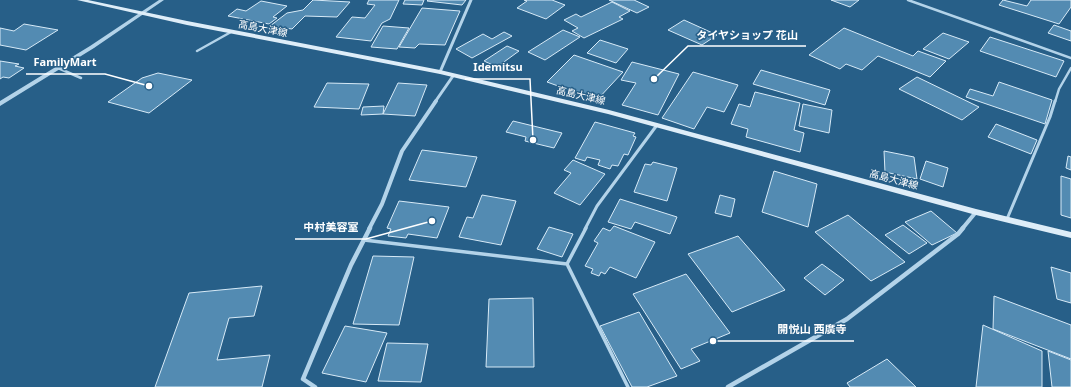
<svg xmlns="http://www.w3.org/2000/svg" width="1071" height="387" viewBox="0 0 1071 387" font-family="'Noto Sans','Noto Sans JP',sans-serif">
	<rect width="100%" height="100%" fill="#275f88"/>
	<path fill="#538bb2" stroke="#d7eaf7" d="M313 0 350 2 337 17 305 16 292 29 270 26 287 13 303 10Z
		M369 0H399L390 19 382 23 371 41 336 37 352 17 365 18 375 5 367 4Z
		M405 0H424L422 5 403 4Z
		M428 0H466L462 5 427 1Z
		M524 0H552L565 5 546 19 517 8 527 1Z
		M609 0H634L649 7 637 13Z
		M831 0H859L850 7Z
		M1003 0 1027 6 1031 0H1071V7L1059 24 999 5Z
		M261 1 287 6 273 17 277 18 269 24 228 16 237 9 246 11Z
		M612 2 630 11 619 17 623 19 584 38 572 31 578 28 564 20 576 14 581 17Z
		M422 8 460 11 445 45 419 44 415 48 399 47Z
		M684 20 717 35 702 45 668 30Z
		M24 24 58 30 26 50 0 45V28L14 31Z
		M1054 25 1071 31V41L1048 33Z
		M383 26 409 28 397 49 371 47Z
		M844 28 913 56 918 51 946 61 930 77 878 56 862 70 846 64 840 69 809 55Z
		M563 30 580 37 545 60 528 52Z
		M504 32 512 36 472 58 456 49 483 34 492 39Z
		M943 33 969 42 949 59 923 49Z
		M990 37 1064 61 1056 77 980 51Z
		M600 40 628 49 616 63 587 53Z
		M507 46 519 51 497 67 484 61Z
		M574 55 623 72 597 100 547 82Z
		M0 61 19 64 15 66 24 68 9 78 3 77 0 79Z
		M632 62 679 74 658 115 622 105 636 83 621 80Z
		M761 70 830 90 825 105 753 84Z
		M693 72 738 85 724 112 707 107 694 129 662 118Z
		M158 73 192 80 149 113 108 102 142 78Z
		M917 77 979 107 962 120 899 89Z
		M999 82 1052 100 1045 124 966 97 970 89 993 96Z
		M327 83 369 84 359 109 314 107Z
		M398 83 427 85 415 116 383 114Z
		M755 92 800 103 794 130 804 133 800 152 746 137 748 129 731 124 739 104 750 107Z
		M803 104 832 110 829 133 799 126Z
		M384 106 383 114 361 115 363 107Z
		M513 121 562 133 554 148 525 141 526 137 506 132Z
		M595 122 635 133 633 136 636 137 628 155 624 154 618 166 612 165 610 169 598 165 600 160 587 157 585 161 575 158Z
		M996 124 1037 140 1031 154 988 137Z
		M422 150 477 157 466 187 409 180Z
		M884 151 914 157 917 179 885 172Z
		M1068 156 1071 157V170L1066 168Z
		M573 160 605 174 580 205 554 193 571 173 564 170Z
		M926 161 948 168 943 187 920 179Z
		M653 162 677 168 667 201 634 192 645 164 651 165Z
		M774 171 817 184 808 227 762 212Z
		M1061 176 1071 179V218L1061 215Z
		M482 195 516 201 501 245 459 237 467 217 473 218Z
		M720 195 735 199 731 217 715 213Z
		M620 199 677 217 670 234 635 222 631 229 608 222Z
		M399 201 449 207 437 238 408 234 406 238 388 236 391 229 387 228Z
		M931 211 957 233 932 245 905 222Z
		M848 215 905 262 871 281 815 232Z
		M903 225 927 243 909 254 885 235Z
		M614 226 655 242 636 278 610 267 605 274 601 272 599 276 591 273 593 269 585 266 598 243 594 241 603 228 610 231Z
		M549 227 573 234 562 257 537 249Z
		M738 236 785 290 732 312 688 254Z
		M373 256 414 257 399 325 353 324Z
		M822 264 844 280 825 295 804 278Z
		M1051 267 1071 273V303L1057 299Z
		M686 274 730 333 691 349 700 361 681 369 633 294Z
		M262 286 254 316 229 318 217 360 270 355 262 387H155L189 293Z
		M994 296 1071 325V359L993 329Z
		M533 298 534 367H486L489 299Z
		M639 312 677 376 647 387H632L600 326Z
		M983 325 1042 351V387H976Z
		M345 326 387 333 366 382 322 373Z
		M387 343 428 344 421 382 378 381Z
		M1048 351 1071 360V387H1052Z
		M887 359 916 387H850L847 383Z"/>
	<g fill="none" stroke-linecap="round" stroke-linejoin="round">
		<path stroke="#b3d3e9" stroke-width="2.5" d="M908 0 1071 58
			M197 51 231 32
			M58 68 81 78
			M1055 102 1059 89 1071 68"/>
		<path stroke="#b3d3e9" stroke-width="3" d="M1007 219 1050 117 1055 101
			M585 229 597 206 657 125"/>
		<path stroke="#b3d3e9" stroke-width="3.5" d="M364 240 567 264 586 228
			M567 264 628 387"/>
		<path stroke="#b3d3e9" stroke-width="3" d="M440 72 471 0
			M435 102 453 76"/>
		<path stroke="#b3d3e9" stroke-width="4" d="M369 229 382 204 402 151 436 101
			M962 229 976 212"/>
		<path stroke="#b3d3e9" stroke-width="4.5" d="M315 387 303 379 351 265 370 228
			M728 387 847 319 958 234 963 228"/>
		<path fill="#b3d3e9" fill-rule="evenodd" d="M159 0H164L94 48 0 106V101L90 46Z"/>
		<path fill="#deedf8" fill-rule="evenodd" d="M77 0H88L187 21 440 70 609 110 976 209 1071 232V238L976 215 608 114 440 74 187 25Z"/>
	</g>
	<g text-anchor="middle" stroke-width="3" stroke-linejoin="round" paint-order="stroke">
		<g font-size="10" fill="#fff" stroke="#275f88">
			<text transform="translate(263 28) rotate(11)" y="4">高島大津線</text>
			<text transform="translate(581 95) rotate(13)" y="4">高島大津線</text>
			<text transform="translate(894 179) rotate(15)" y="4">高島大津線</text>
		</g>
	</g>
	<path fill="none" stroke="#fff" stroke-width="1.5" d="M654 79L688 46H806M149 86L105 74H26M533 140L530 79H465M432 221L366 239H295M713 341L769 341H854"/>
	<g fill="#fff" stroke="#275f88" stroke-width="1.5">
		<circle cx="654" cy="79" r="4"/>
		<circle cx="149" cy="86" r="4"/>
		<circle cx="533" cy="140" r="4"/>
		<circle cx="432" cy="221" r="4"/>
		<circle cx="713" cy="341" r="4"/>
	</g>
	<g font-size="11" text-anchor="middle" font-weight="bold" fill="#fff" stroke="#275f88" stroke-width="3" stroke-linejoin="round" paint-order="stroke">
		<text x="747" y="39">タイヤショップ 花山</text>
		<text x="65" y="66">FamilyMart</text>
		<text x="498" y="71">Idemitsu</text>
		<text x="331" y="231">中村美容室</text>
		<text x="812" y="333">開悦山 西廣寺</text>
	</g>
</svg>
